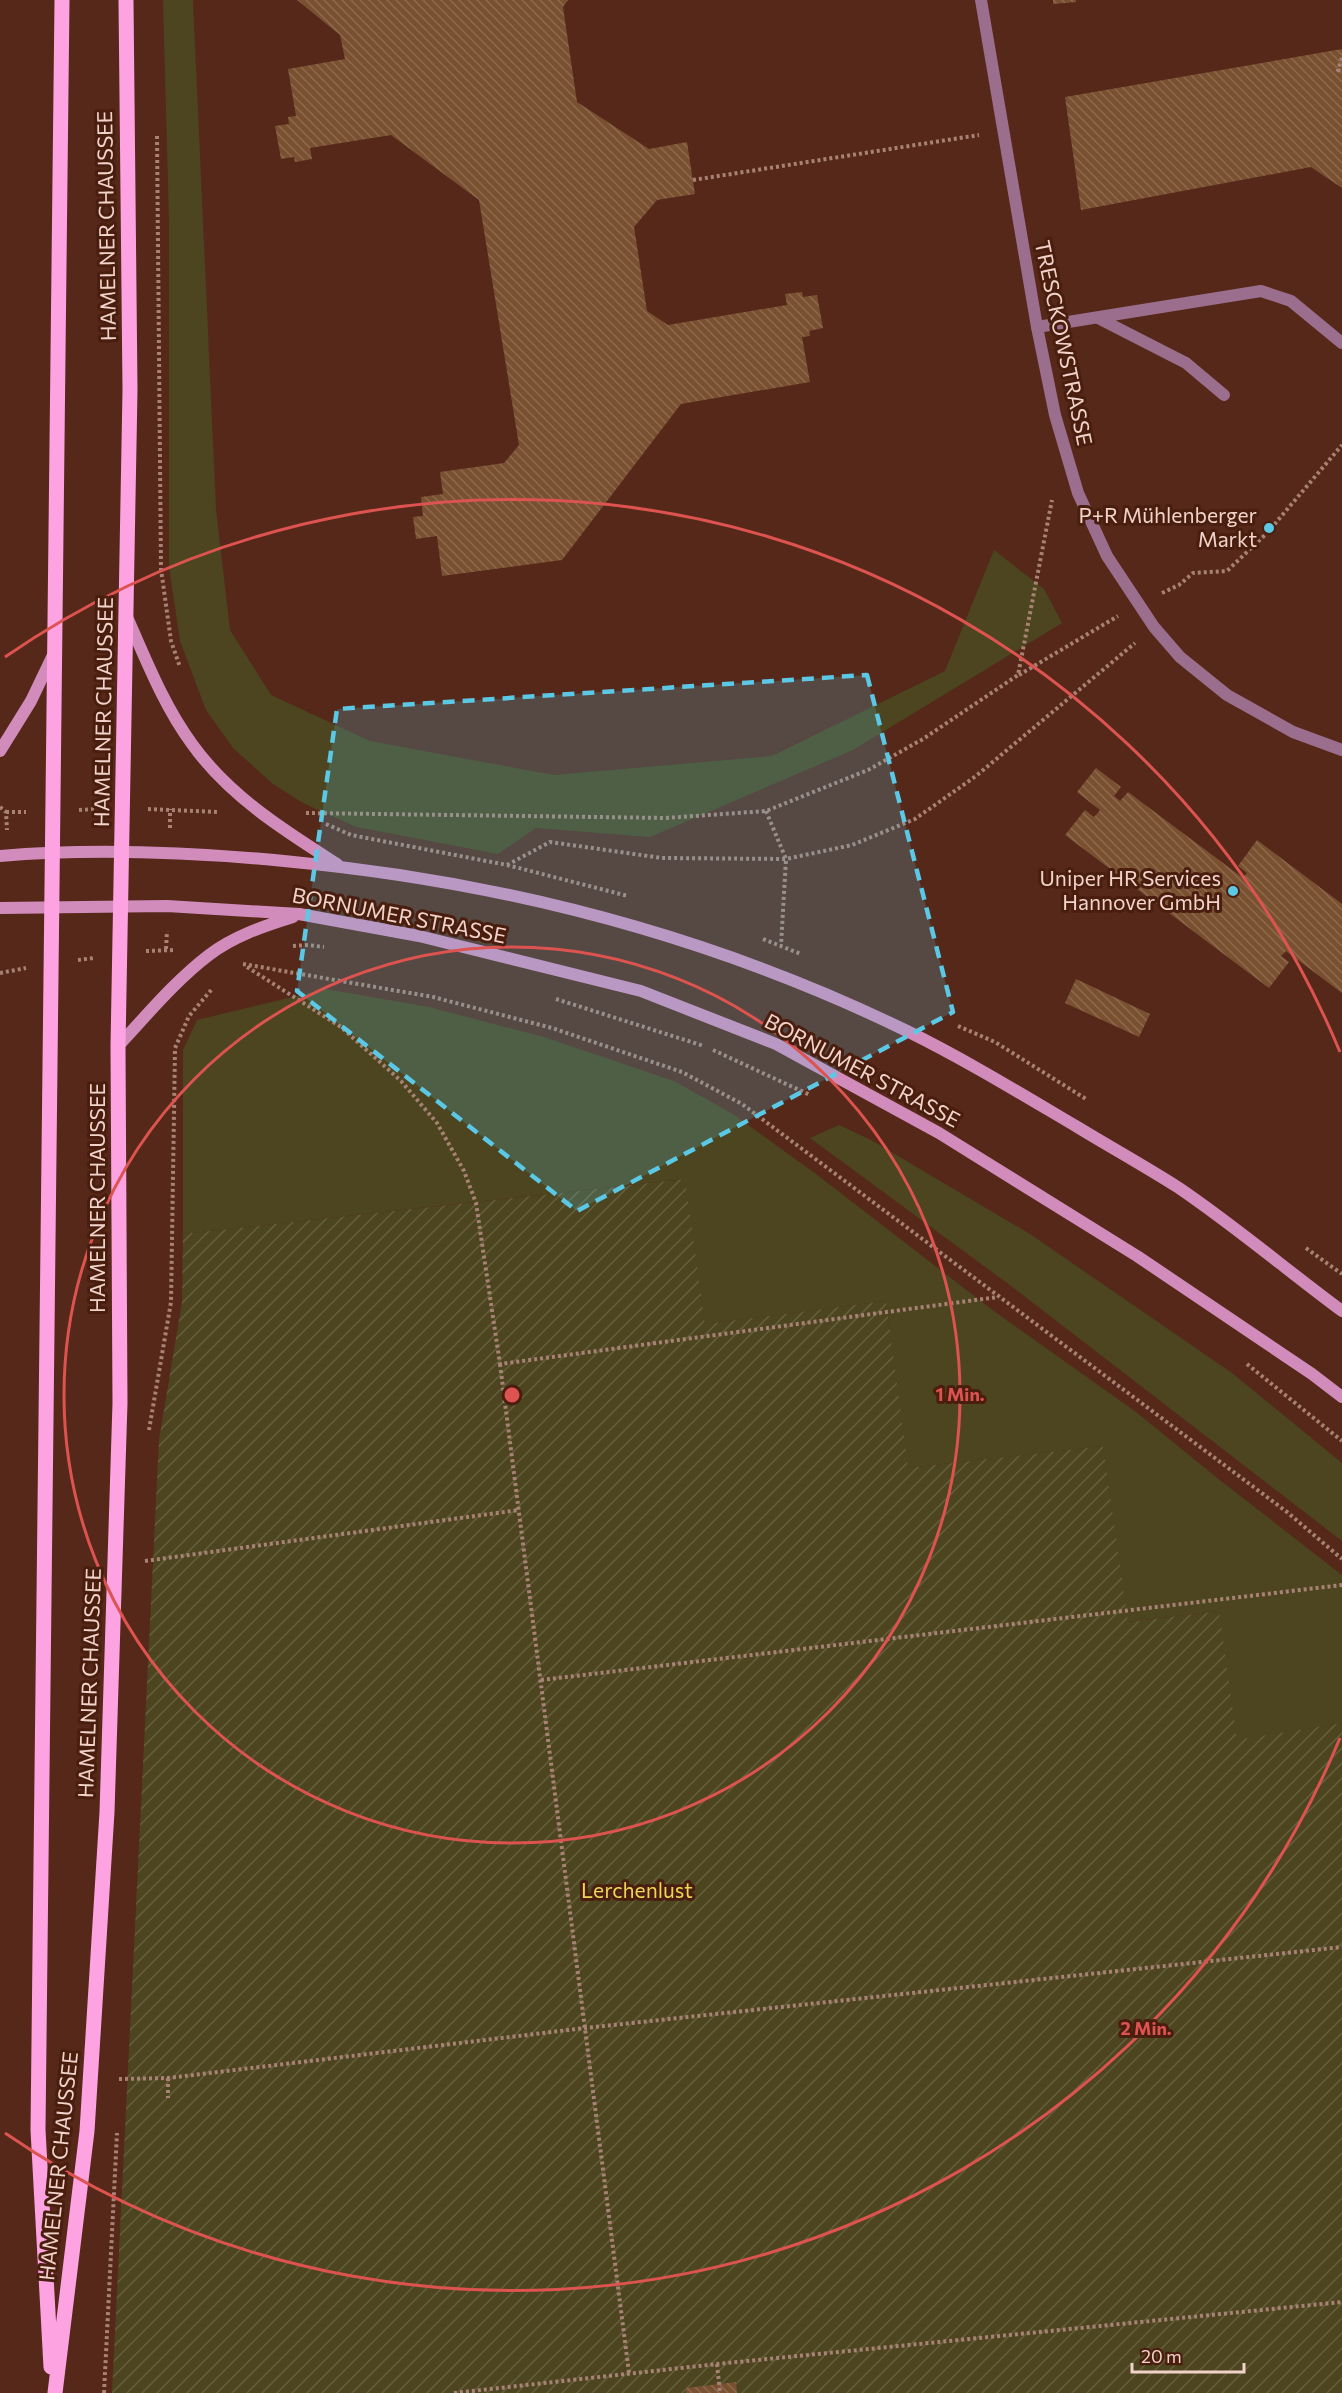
<svg xmlns="http://www.w3.org/2000/svg" width="1342" height="2393" viewBox="0 0 1342 2393" font-family="Commissioner,sans-serif">
	<defs>
		<pattern id="garden-furrows" width="10" height="10" patternUnits="userSpaceOnUse" patternTransform="scale(1.5)"><rect width="10" height="10" fill="#4c451f"/><path d="M-1 1l2-2M0 10L10 0M9 11l2-2" fill="none" stroke="#665f3e"/></pattern>
		<pattern id="building-back-hatch" width="6" height="6" patternUnits="userSpaceOnUse" patternTransform="scale(1.5)"><rect width="6" height="6" fill="#795131"/><path d="M-1 5l2 2M0 0l6 6M5-1l2 2" fill="none" stroke="#8c694e"/></pattern>
	</defs>
	<rect width="100%" height="100%" fill="#552819"/>
	<path fill="#4c451f" d="M163 0H193L216 509 230 630 271 695 370 741 554 775 772 756 945 671 994 550 1044 589 1062 623 853 750 650 837 536 828 498 854 356 827 303 803 273 784 233 748 206 710 180 641 169 567V222Z
		M326 989 429 1007 544 1037 674 1081 733 1114 816 1174 991 1309 1136 1412 1221 1481 1342 1575V1723L1237 1741 1218 1611 1127 1622 1103 1446 907 1468 886 1301 705 1324 684 1179 183 1234V1050L197 1020Z
		M839 1125 871 1140 1030 1234 1232 1373 1342 1463V1541L1011 1286 810 1138Z"/>
	<path fill="url(#garden-furrows)" d="M685 1179 705 1324 886 1301 908 1468 1103 1446 1128 1622 1219 1611 1237 1740 1342 1723V2393H112L159 1440 182 1302 183 1234Z"/>
	<path fill="url(#building-back-hatch)" d="M297 0H568L563 7 577 102 649 149 687 142 695 194 657 200 634 227 647 311 668 325 787 305 785 294 802 292 803 297 817 295 823 328 809 331 810 336 802 337 810 382 681 404 562 560 442 576 437 536 416 539 413 517 423 516 421 497 443 494 440 472 504 463 519 445 479 200 391 135 310 148 312 159 295 162 294 157 281 159 275 126 289 124 288 117 296 116 288 69 345 59 340 35Z
		M1053 0H1076V2L1053 4Z
		M1342 49V188L1311 167 1081 210 1065 97Z
		M1096 768 1121 787 1114 796 1120 801 1128 792 1243 878 1247 873 1238 866 1257 840 1342 904V993L1286 951 1281 956 1289 962 1269 988 1065 835 1085 810 1094 817 1100 810 1077 792Z
		M1076 979 1150 1014 1139 1037 1065 1003Z
		M736 2382 737 2393H686V2388Z"/>
	<g fill="none" stroke-linecap="round" stroke-linejoin="round">
		<path stroke="#a78275" stroke-width="4" stroke-dasharray="3 3" stroke-linecap="butt" d="M1342 58 1338 70 1342 72
			M157 136 161 569 171 641 180 667
			M693 180 979 135
			M1162 593 1179 585 1193 573 1227 571 1267 533 1342 445
			M1019 675 1118 616
			M0 807 6 812 7 830
			M148 809 218 812
			M79 810 95 809
			M766 811 786 859 781 945
			M6 812H26
			M306 813 666 818 766 811 868 770 923 739 1018 675 1052 500
			M326 824 351 835 507 865 628 896
			M170 828V809
			M507 865 550 842 662 858 786 859 852 845 915 819 976 776 1135 643
			M763 939 801 954
			M293 946 308 945 324 947
			M166 949 167 931
			M146 951 174 950
			M78 960 94 958
			M243 964 433 997 552 1028 682 1072 742 1104 1287 1512 1342 1559
			M247 967 341 1027 401 1081 437 1123 464 1171 476 1203 500 1364 998 1297
			M0 973 26 968
			M556 999 704 1046
			M958 1026 995 1042 1086 1099
			M713 1050 810 1095
			M1306 1248 1342 1274
			M500 1364 629 2373
			M1247 1364 1342 1441
			M149 1430 171 1302 175 1048 189 1016 212 989
			M145 1561 519 1510
			M541 1680 1342 1585
			M168 2078V2098
			M119 2079 168 2078 585 2028 1342 1947
			M717 2364 720 2393
			M104 2393 117 2133
			M454 2393 717 2364 1342 2302"/>
		<path stroke="#9a6e8c" stroke-width="12" d="M1098 318 1186 363 1224 395
			M1037 327 1261 291 1291 301 1342 343"/>
		<path stroke="#9a6e8c" stroke-width="12" d="M981 0 1037 327 1055 415 1078 493 1107 556 1154 627 1180 657 1227 695 1293 732 1342 750"/>
		<path stroke="#d28cbc" stroke-width="12" d="M127 617C146 660 164 706 192 744 229 796 285 831 337 864
			M0 751 31 701 53 655
			M0 856C95 848 189 852 284 861 500 881 712 936 907 1031 966 1060 1023 1095 1079 1128 1112 1148 1146 1167 1179 1188 1235 1226 1288 1271 1342 1311
			M0 908 167 906 299 914 419 936 641 991 776 1044 939 1133 1137 1256 1312 1374 1342 1397
			M118 1046C147 1015 176 980 209 955 234 936 264 926 293 917"/>
		<path stroke="#fda3e1" stroke-width="15" d="M51 2367 38 2130 62 0
			M55 2393 87 2131 107 1812 120 1403 118 1046 130 390 126 0"/>
	</g>
	<path fill="#5bc8e6" fill-opacity="0.2" stroke="#5bc8e6" stroke-width="4.5" stroke-dasharray="12 8" stroke-linejoin="round" d="M867 675 953 1012 577 1211 297 991 337 709Z"/>
	<g fill="none" stroke="#dd5350" stroke-width="3">
		<circle cx="512" cy="1395" r="448"/>
		<path d="M1340 1738A896 896 0 0 1 5 2133M5 657A896 896 0 0 1 1340 1052"/>
	</g>
	<g fill="#5bc8e6" stroke="#4a1e0f" stroke-width="2">
		<circle cx="1269" cy="528" r="6"/>
		<circle cx="1233" cy="891" r="6"/>
	</g>
	<g text-anchor="middle" stroke-width="6" stroke-linejoin="round" paint-order="stroke">
		<g font-size="21" fill="#f1d3c9" stroke="#4a1e0f">
			<text transform="translate(107 226) rotate(-91)" y="7">HAMELNER CHAUSSEE</text>
			<text transform="translate(1063 343) rotate(78)" y="7">TRESCKOWSTRASSE</text>
			<text transform="translate(104 712) rotate(-89)" y="7">HAMELNER CHAUSSEE</text>
			<text transform="translate(399 916) rotate(11)" y="7">BORNUMER STRASSE</text>
			<text transform="translate(862 1071) rotate(28)" y="7">BORNUMER STRASSE</text>
			<text transform="translate(98 1198) rotate(-90)" y="7">HAMELNER CHAUSSEE</text>
			<text transform="translate(90 1683) rotate(-88)" y="7">HAMELNER CHAUSSEE</text>
			<text transform="translate(59 2166) rotate(-84)" y="7">HAMELNER CHAUSSEE</text>
		</g>
		<g font-size="21" fill="#f1d3c9" stroke="#4a1e0f" text-anchor="end">
			<text x="1257" y="523">P+R Mühlenberger<tspan x="1257" dy="24">Markt</tspan></text>
			<text x="1221" y="886">Uniper HR Services<tspan x="1221" dy="24">Hannover GmbH</tspan></text>
		</g>
		<g font-size="21" fill="#ecd656" stroke="#4a1e0f">
			<text x="637" y="1898">Lerchenlust</text>
		</g>
	</g>
	<circle cx="512" cy="1395" r="9" fill="#dd5350" stroke="#4a1e0f" stroke-width="3"/>
	<g font-size="18" text-anchor="middle" font-weight="bold" fill="#dd5350" stroke="#4a1e0f" stroke-width="6" stroke-linejoin="round" paint-order="stroke">
		<text x="960" y="1401">1 Min.</text>
		<text x="1146" y="2035">2 Min.</text>
	</g>
	<path d="M1132 2363v9h112v-9" fill="none" stroke="#f1d3c9" stroke-width="3"/>
	<text x="1141" y="2363" font-size="18" fill="#f1d3c9" stroke="#4a1e0f" stroke-width="4.5" paint-order="stroke">20 m</text>
</svg>
